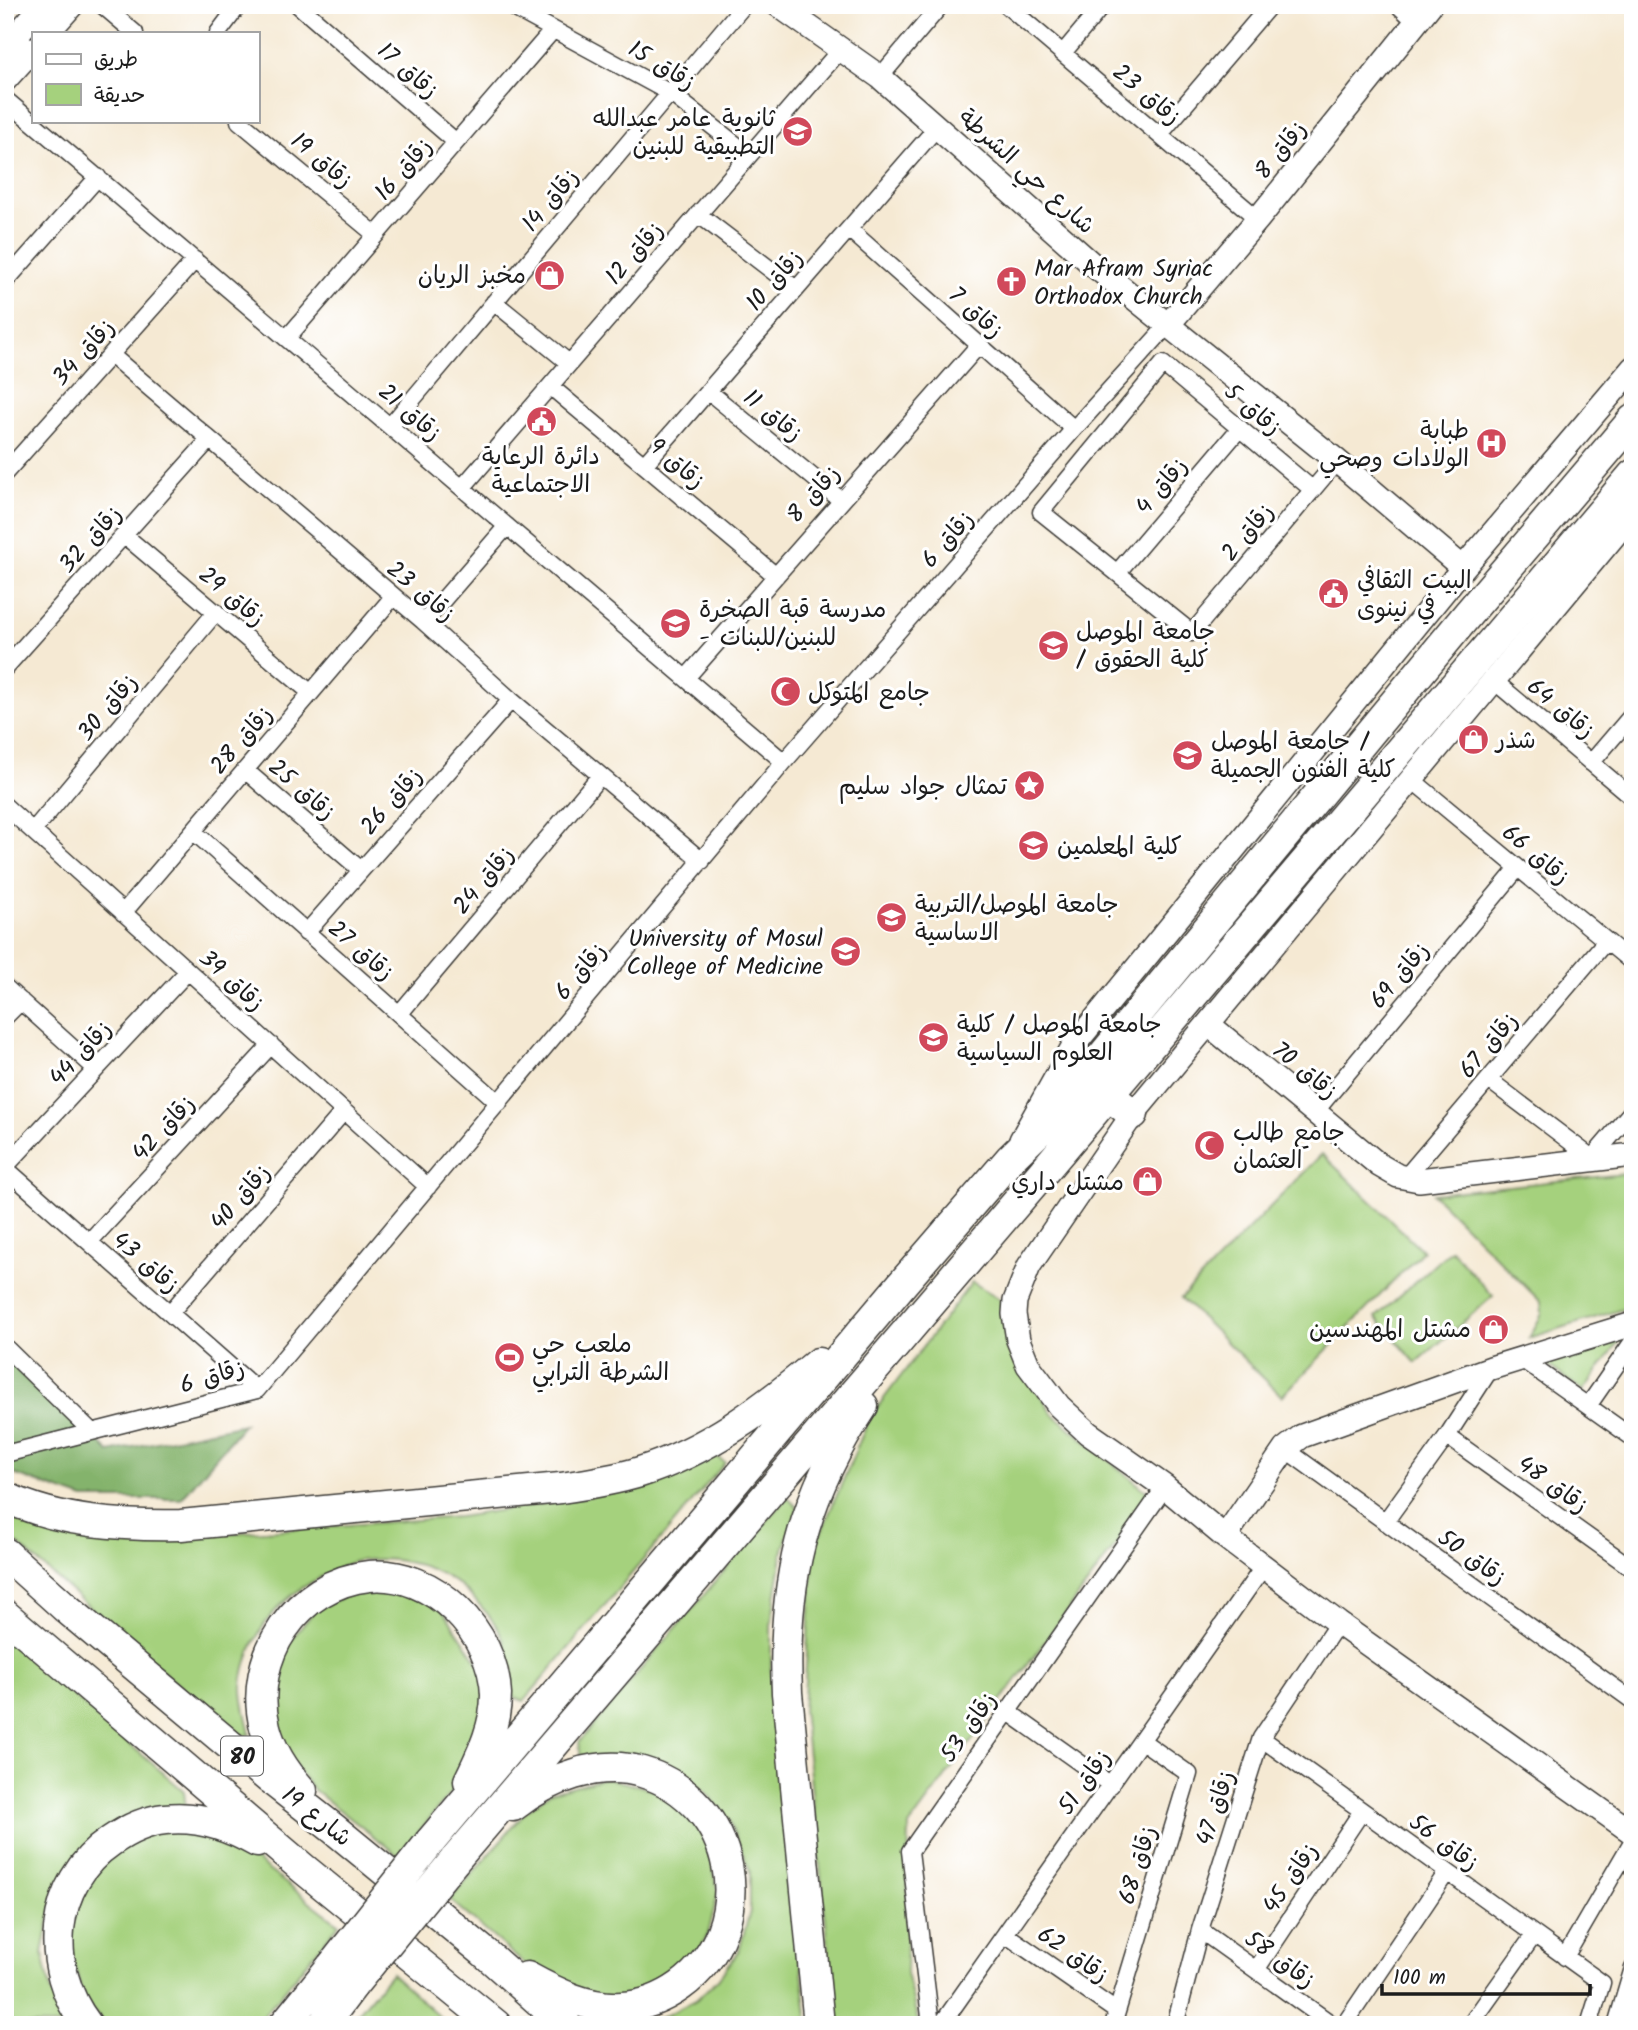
<svg xmlns="http://www.w3.org/2000/svg" width="1638" height="2030" viewBox="0 0 1638 2030" font-family="Kalam,'Playpen Sans Arabic',sans-serif">
	<rect width="100%" height="100%" fill="#fff"/>
	<filter id="ink" filterUnits="userSpaceOnUse"><feTurbulence type="fractalNoise" baseFrequency=".0143" numOctaves="2"/><feDisplacementMap in="SourceGraphic" scale="14" xChannelSelector="R" yChannelSelector="G"/><feConvolveMatrix kernelMatrix="1 2 1 2 8 2 1 2 1" color-interpolation-filters="sRGB"/></filter>
	<filter id="wash" filterUnits="userSpaceOnUse"><feTurbulence type="fractalNoise" baseFrequency=".00686" numOctaves="4" result="noise"/><feDisplacementMap in="SourceGraphic" scale="28" xChannelSelector="R" yChannelSelector="G"/><feGaussianBlur stdDeviation="1.57" result="paint"/><feColorMatrix in="noise" values="0 0 0 0 0 0 0 0 0 0 0 0 0 0 0 0 0 1.4 0 .05"/><feComposite in="paint" operator="in"/></filter>
	<g filter="url(#wash)">
		<rect width="100%" height="100%" fill="#f5e9d3"/>
		<path fill="#a5d17d" stroke="#60764c" stroke-width="2" d="M1322 1154 1423 1251 1282 1396 1181 1298Z
			M1633 1173V1306L1529 1338 1542 1314 1541 1302 1433 1194Z
			M1451 1250 1493 1296 1416 1363 1376 1317Z
			M972 1282 1000 1299 1011 1345 1052 1413 1152 1496 909 1826 906 1973 919 2025H837L803 1710 814 1549 870 1417Z
			M1625 1334 1583 1391 1544 1362Z
			M710 1451 725 1463 524 1701 509 1695C509 1678 509 1659 504 1642 498 1624 483 1608 470 1595 440 1565 397 1555 356 1561 347 1563 336 1570 327 1574 283 1595 252 1628 243 1677 239 1694 247 1717 250 1735H235L5 1533V1508L163 1538 459 1517 603 1494Z
			M787 1497 798 1508 783 1549 771 1624V1695L808 2025H640L663 2017 696 2000 718 1979 739 1951 750 1911V1871L729 1820 705 1791 673 1766 636 1754 581 1760 579 1742Z
			M355 1592H388L418 1596 440 1606 490 1680 471 1768 399 1856 314 1790 280 1749 272 1663 316 1609Z
			M5 1637 184 1791 186 1809 130 1815 54 1899 43 1953 51 1992 68 2025H11L5 1959Z
			M605 1778 664 1792 702 1832 712 1861 718 1893 708 1934 690 1969 625 2005 543 1980 450 1900 524 1813 551 1792Z
			M158 1826 206 1830 241 1849 339 1924 263 2016 252 2025H105L84 2000 67 1939 94 1863Z
			M391 1973 449 2025H348Z"/>
		<path fill="#84b36c" stroke="#506844" stroke-width="2" d="M5 1349 109 1452 244 1424 181 1499H84L5 1471Z"/>
	</g>
	<g filter="url(#ink)">
		<g fill="none" stroke-linecap="round" stroke-linejoin="round">
			<defs>
				<path id="street" d="M102 5 135 33
					M298 5 456 142
					M508 5 670 93 749 155
					M1006 5 1258 219
					M1398 5 1416 22
					M218 33 239 5
					M1063 53 1103 5
					M880 77 941 5
					M5 99 784 762
					M239 121 376 235
					M1160 134 1270 5
					M698 214 796 289
					M849 229 1074 429
					M5 282 98 177
					M494 302 569 363
					M287 338 553 30
					M111 355 423 621 511 700 702 861
					M550 386 776 576
					M708 391 842 501
					M391 425 744 5
					M644 465 938 126
					M5 473 195 260
					M462 488 841 49
					M1313 490 1163 364 1041 512 1192 633 1337 461
					M124 535 311 693
					M1117 573 1240 428
					M424 622 507 526
					M5 668 209 440
					M686 678 979 345
					M1493 680 1633 798
					M1591 763 1633 714
					M245 770 361 870
					M1411 779 1633 963
					M5 806 428 1187
					M33 831 216 612
					M193 831 499 1103
					M123 913 393 597
					M306 933 511 700
					M5 987 96 1069
					M400 1013 600 776
					M5 1017 21 1001
					M1489 1080 1592 1158 1633 1110
					M1315 1112 1518 868
					M5 1167 188 971
					M5 1168 257 1390
					M1405 1178 1606 941
					M89 1242 271 1045
					M170 1313 344 1111
					M5 1347 92 1432
					M1520 1358 1633 1438
					M1588 1406 1633 1341
					M1447 1436 1633 1569
					M1285 1449 1633 1701
					M5 1454 257 1390 784 762 1074 429 1167 326
					M1385 1522 1447 1436 1491 1368
					M1007 1711 1111 1785
					M1261 1738 1602 1983 1589 2025
					M1200 1930 1333 2025
					M1005 1934 1116 2011
					M1565 1957 1633 1840
					M1256 1970 1362 1811
					M931 2025 910 1851 1165 1487
					M941 2025 1264 1566
					M1113 2025 1189 1774 1142 1741
					M1175 2025 1200 1930 1261 1738 1338 1623
					M1344 2025 1447 1872
					M1470 2025 1534 1935
					M1616 2025 1633 1968"/>
				<path id="secondary" d="M778 5 880 77 1092 264 1337 461 1463 568
					M47 33 72 5
					M5 48 43 5
					M5 80 33 49
					M1167 326 1258 219 1430 5
					M1633 513 1133 1114 1029 1266 1015 1301 1014 1314 1018 1340 1028 1365 1059 1406 1088 1433 1165 1487 1225 1537 1338 1623 1633 1833
					M1208 1024 1379 1165 1398 1176 1419 1180 1633 1155
					M1021 1140 1074 1045 1463 568 1633 368
					M1225 1537 1285 1449 1302 1436 1491 1368 1633 1324"/>
				<path id="highway" d="M1108 1095 1133 1114
					M5 1497C60 1523 122 1526 181 1525L561 1488C588 1484 614 1480 640 1472 707 1451 765 1408 818 1363
					M5 1553 66 1608 269 1778 334 1829 484 1952 566 2025
					M5 1615 305 1870 496 2025
					M302 1791C285 1772 271 1752 265 1727 247 1658 297 1583 369 1576 434 1570 494 1632 496 1695 496 1726 482 1754 469 1781
					M513 1806C548 1779 598 1759 642 1772 737 1800 762 1926 680 1986 663 1998 643 2006 622 2007 588 2009 556 1993 527 1977
					M430 1842 902 1284 1010 1159 1048 1122 1468 614 1633 420
					M454 1861 1049 1165 1633 475
					M87 2025C43 1967 49 1883 111 1841 127 1830 145 1821 165 1819 198 1815 229 1826 257 1842
					M284 2025 332 1966
					M323 2025 353 1985
					M819 2025 787 1693C782 1583 802 1498 863 1406"/>
			</defs>
			<use href="#street" stroke="#3d3b37" stroke-width="19"/>
			<use href="#secondary" stroke="#3d3b37" stroke-width="26"/>
			<use href="#highway" stroke="#3d3b37" stroke-width="33"/>
			<use href="#street" stroke="#fff" stroke-width="16"/>
			<use href="#secondary" stroke="#fff" stroke-width="23"/>
			<use href="#highway" stroke="#fff" stroke-width="30"/>
			<defs>
				<path id="highway-bridge" d="M332 1966 430 1842
					M353 1985 454 1861"/>
			</defs>
			<use href="#highway-bridge" stroke="#3d3b37" stroke-width="33" stroke-linecap="butt"/>
			<use href="#highway-bridge" stroke="#fff" stroke-width="30"/>
		</g>
	</g>
	<defs>
		<symbol id="school-disc" viewBox="-11 -11 22 22"><circle r="9.5" fill="#d1495b" stroke="#fff"/><path d="M0-5L7-2L0 1L-7-2ZM-4 1L0 2.5L4 1V4Q0 6-4 4Z" fill="#fff"/></symbol>
		<symbol id="shop-disc" viewBox="-11 -11 22 22"><circle r="9.5" fill="#d1495b" stroke="#fff"/><path d="M-5-2.5h2.3a2.7 3.5 0 0 1 5.4 0H5L5.5 6h-11ZM-1.5-2.5h3a1.5 2.3 0 0 0-3 0Z" fill="#fff"/></symbol>
		<symbol id="church-disc" viewBox="-11 -11 22 22"><circle r="9.5" fill="#d1495b" stroke="#fff"/><path d="M-1.2-6h2.4v3.5h3.3v2.4h-3.3V6h-2.4V-.1h-3.3v-2.4h3.3Z" fill="#fff"/></symbol>
		<symbol id="civic-disc" viewBox="-11 -11 22 22"><circle r="9.5" fill="#d1495b" stroke="#fff"/><path d="M-.6-6.5H3V-4.5H.6V-3L4-1V1h2V6H-6V1h2V-1L-.6-3ZM-1.2 2.5V6h2.4V2.5Z" fill="#fff"/></symbol>
		<symbol id="hospital-disc" viewBox="-11 -11 22 22"><circle r="9.5" fill="#d1495b" stroke="#fff"/><path d="M-5-5h3v3.5h4V-5h3V5h-3V1.5h-4V5h-3Z" fill="#fff"/></symbol>
		<symbol id="university-disc" viewBox="-11 -11 22 22"><circle r="9.5" fill="#d1495b" stroke="#fff"/><path d="M0-5L7-2L0 1L-7-2ZM-4 1L0 2.5L4 1V4Q0 6-4 4Z" fill="#fff"/></symbol>
		<symbol id="mosque-disc" viewBox="-11 -11 22 22"><circle r="9.5" fill="#d1495b" stroke="#fff"/><path d="M3.5-4.9A6 6 0 1 0 3.5 4.9A5 5 0 1 1 3.5-4.9Z" fill="#fff"/></symbol>
		<symbol id="sight-disc" viewBox="-11 -11 22 22"><circle r="9.5" fill="#d1495b" stroke="#fff"/><path d="M0-6L1.8-2.2L6-1.7L2.9 1.2L3.7 5.4L0 3.3L-3.7 5.4L-2.9 1.2L-6-1.7L-1.8-2.2Z" fill="#fff"/></symbol>
		<symbol id="stadium-disc" viewBox="-11 -11 22 22"><circle r="9.5" fill="#d1495b" stroke="#fff"/><path d="M0-5a6.5 5 0 1 0 0 10a6.5 5 0 1 0 0-10ZM-3.5-1.8h7v3.6h-7Z" fill="#fff"/></symbol>
	</defs>
	<g fill-rule="evenodd">
		<use href="#school-disc" x="780" y="114" width="35" height="35"/>
		<use href="#shop-disc" x="532" y="258" width="35" height="35"/>
		<use href="#church-disc" x="994" y="264" width="35" height="35"/>
		<use href="#civic-disc" x="524" y="404" width="35" height="35"/>
		<use href="#hospital-disc" x="1474" y="426" width="35" height="35"/>
		<use href="#civic-disc" x="1316" y="576" width="35" height="35"/>
		<use href="#school-disc" x="658" y="606" width="35" height="35"/>
		<use href="#university-disc" x="1036" y="628" width="35" height="35"/>
		<use href="#mosque-disc" x="768" y="674" width="35" height="35"/>
		<use href="#shop-disc" x="1456" y="722" width="35" height="35"/>
		<use href="#university-disc" x="1170" y="738" width="35" height="35"/>
		<use href="#sight-disc" x="1012" y="768" width="35" height="35"/>
		<use href="#university-disc" x="1016" y="828" width="35" height="35"/>
		<use href="#university-disc" x="874" y="900" width="35" height="35"/>
		<use href="#university-disc" x="828" y="934" width="35" height="35"/>
		<use href="#university-disc" x="916" y="1020" width="35" height="35"/>
		<use href="#mosque-disc" x="1192" y="1128" width="35" height="35"/>
		<use href="#shop-disc" x="1130" y="1164" width="35" height="35"/>
		<use href="#shop-disc" x="1476" y="1312" width="35" height="35"/>
		<use href="#stadium-disc" x="492" y="1340" width="35" height="35"/>
	</g>
	<g text-anchor="middle" stroke-width="6" stroke-linejoin="round" paint-order="stroke">
		<rect fill="#fff" stroke="#606060" stroke-width="2" x="221" y="1736.5" width="42" height="39" rx="5"/>
		<g font-size="23" font-weight="bold" fill="#1c1c1c">
			<text x="242" y="1764">80</text>
		</g>
		<g font-size="24" fill="#1c1c1c" stroke="#fff">
			<text transform="translate(662 65) rotate(31)" y="8">زقاق 15</text>
			<text transform="translate(408 70) rotate(41)" y="8">زقاق 17</text>
			<text transform="translate(1147 94) rotate(40)" y="8">زقاق 23</text>
			<text transform="translate(1280 150) rotate(-51)" y="8">زقاق 8</text>
			<text transform="translate(322 160) rotate(40)" y="8">زقاق 19</text>
			<text transform="translate(403 169) rotate(-49)" y="8">زقاق 16</text>
			<text transform="translate(1027 171) rotate(42)" y="8">شارع حي الشرطة</text>
			<text transform="translate(550 200) rotate(-50)" y="8">زقاق 14</text>
			<text transform="translate(634 253) rotate(-49)" y="8">زقاق 12</text>
			<text transform="translate(774 280) rotate(-49)" y="8">زقاق 10</text>
			<text transform="translate(976 312) rotate(42)" y="8">زقاق 7</text>
			<text transform="translate(83 352) rotate(-48)" y="8">زقاق 34</text>
			<text transform="translate(1253 409) rotate(40)" y="8">زقاق 5</text>
			<text transform="translate(410 412) rotate(41)" y="8">زقاق 21</text>
			<text transform="translate(773 415) rotate(39)" y="8">زقاق 11</text>
			<text transform="translate(677 463) rotate(40)" y="8">زقاق 9</text>
			<text transform="translate(1161 486) rotate(-50)" y="8">زقاق 4</text>
			<text transform="translate(813 494) rotate(-49)" y="8">زقاق 8</text>
			<text transform="translate(1247 532) rotate(-50)" y="8">زقاق 2</text>
			<text transform="translate(90 539) rotate(-48)" y="8">زقاق 32</text>
			<text transform="translate(947 539) rotate(-49)" y="8">زقاق 6</text>
			<text transform="translate(421 591) rotate(40)" y="8">زقاق 23</text>
			<text transform="translate(232 596) rotate(40)" y="8">زقاق 29</text>
			<text transform="translate(107 707) rotate(-50)" y="8">زقاق 30</text>
			<text transform="translate(1561 708) rotate(40)" y="8">زقاق 64</text>
			<text transform="translate(241 740) rotate(-49)" y="8">زقاق 28</text>
			<text transform="translate(302 789) rotate(41)" y="8">زقاق 25</text>
			<text transform="translate(391 801) rotate(-49)" y="8">زقاق 26</text>
			<text transform="translate(1536 854) rotate(40)" y="8">زقاق 66</text>
			<text transform="translate(483 880) rotate(-50)" y="8">زقاق 24</text>
			<text transform="translate(361 950) rotate(41)" y="8">زقاق 27</text>
			<text transform="translate(580 971) rotate(-50)" y="8">زقاق 6</text>
			<text transform="translate(1399 975) rotate(-50)" y="8">زقاق 69</text>
			<text transform="translate(232 980) rotate(42)" y="8">زقاق 39</text>
			<text transform="translate(1488 1045) rotate(-50)" y="8">زقاق 67</text>
			<text transform="translate(80 1053) rotate(-47)" y="8">زقاق 44</text>
			<text transform="translate(1305 1070) rotate(39)" y="8">زقاق 70</text>
			<text transform="translate(163 1128) rotate(-47)" y="8">زقاق 42</text>
			<text transform="translate(240 1197) rotate(-49)" y="8">زقاق 40</text>
			<text transform="translate(146 1262) rotate(41)" y="8">زقاق 43</text>
			<text transform="translate(212 1376) rotate(-17)" y="8">زقاق 6</text>
			<text transform="translate(1553 1484) rotate(36)" y="8">زقاق 48</text>
			<text transform="translate(1472 1557) rotate(36)" y="8">زقاق 50</text>
			<text transform="translate(968 1727) rotate(-55)" y="8">زقاق 53</text>
			<text transform="translate(1084 1782) rotate(-55)" y="8">زقاق 51</text>
			<text transform="translate(1215 1808) rotate(-72)" y="8">زقاق 47</text>
			<text transform="translate(317 1816) rotate(38)" y="8">شارع 19</text>
			<text transform="translate(1444 1842) rotate(36)" y="8">زقاق 56</text>
			<text transform="translate(1137 1865) rotate(-73)" y="8">زقاق 68</text>
			<text transform="translate(1290 1878) rotate(-56)" y="8">زقاق 45</text>
			<text transform="translate(1073 1954) rotate(35)" y="8">زقاق 62</text>
			<text transform="translate(1280 1959) rotate(36)" y="8">زقاق 58</text>
		</g>
		<g font-size="24" fill="#1c1c1c" stroke="#fff" text-anchor="start">
			<text x="775" y="126" text-anchor="end">ثانوية عامر عبدالله<tspan x="775" dy="28">التطبيقية للبنين</tspan></text>
			<text x="1034" y="276">Mar Afram Syriac<tspan x="1034" dy="28">Orthodox Church</tspan></text>
			<text x="526" y="283" text-anchor="end">مخبز الريان</text>
			<text x="1469" y="438" text-anchor="end">طبابة<tspan x="1469" dy="28">الولادات وصحي</tspan></text>
			<text x="541" y="464" text-anchor="middle">دائرة الرعاية<tspan x="541" dy="28">الاجتماعية</tspan></text>
			<text x="1357" y="588">البيت الثقافي<tspan x="1357" dy="28">في نينوى</tspan></text>
			<text x="699" y="617">مدرسة قبة الصخرة<tspan x="699" dy="28">- للبنين/للبنات</tspan></text>
			<text x="1076" y="639">جامعة الموصل<tspan x="1076" dy="28">/ كلية الحقوق</tspan></text>
			<text x="808" y="700">جامع المتوكل</text>
			<text x="1496" y="748">شذر</text>
			<text x="1211" y="749">جامعة الموصل /<tspan x="1211" dy="28">كلية الفنون الجميلة</tspan></text>
			<text x="1007" y="794" text-anchor="end">تمثال جواد سليم</text>
			<text x="1057" y="854">كلية المعلمين</text>
			<text x="915" y="912">جامعة الموصل/التربية<tspan x="915" dy="28">الاساسية</tspan></text>
			<text x="823" y="946" text-anchor="end">University of Mosul<tspan x="823" dy="28">College of Medicine</tspan></text>
			<text x="957" y="1032">جامعة الموصل / كلية<tspan x="957" dy="28">العلوم السياسية</tspan></text>
			<text x="1233" y="1140">جامع طالب<tspan x="1233" dy="28">العثمان</tspan></text>
			<text x="1124" y="1190" text-anchor="end">مشتل داري</text>
			<text x="1471" y="1337" text-anchor="end">مشتل المهندسين</text>
			<text x="532" y="1352">ملعب حي<tspan x="532" dy="28">الشرطة الترابي</tspan></text>
		</g>
	</g>
	<rect width="1638" height="2030" fill="none" stroke="#fff" stroke-width="28"/>
	<rect x="32" y="32" width="228" height="91" fill="#ffffff" stroke="#a4a4a4" stroke-width="2"/>
	<rect x="46" y="54" width="35" height="10" fill="#ffffff" stroke="#a4a4a4" stroke-width="2"/>
	<text x="94" y="66" font-size="21" fill="#1c1c1c">طريق</text>
	<rect x="46" y="84" width="35" height="21" fill="#a5d17d" stroke="#a4a4a4" stroke-width="2"/>
	<text x="94" y="102" font-size="21" fill="#1c1c1c">حديقة</text>
	<path d="M1382 1984v10h208v-10" fill="none" stroke="#1c1c1c" stroke-width="3.5"/>
	<text x="1393" y="1984" font-size="21" fill="#1c1c1c" stroke="#ffffff" stroke-width="5" paint-order="stroke">100 m</text>
</svg>
